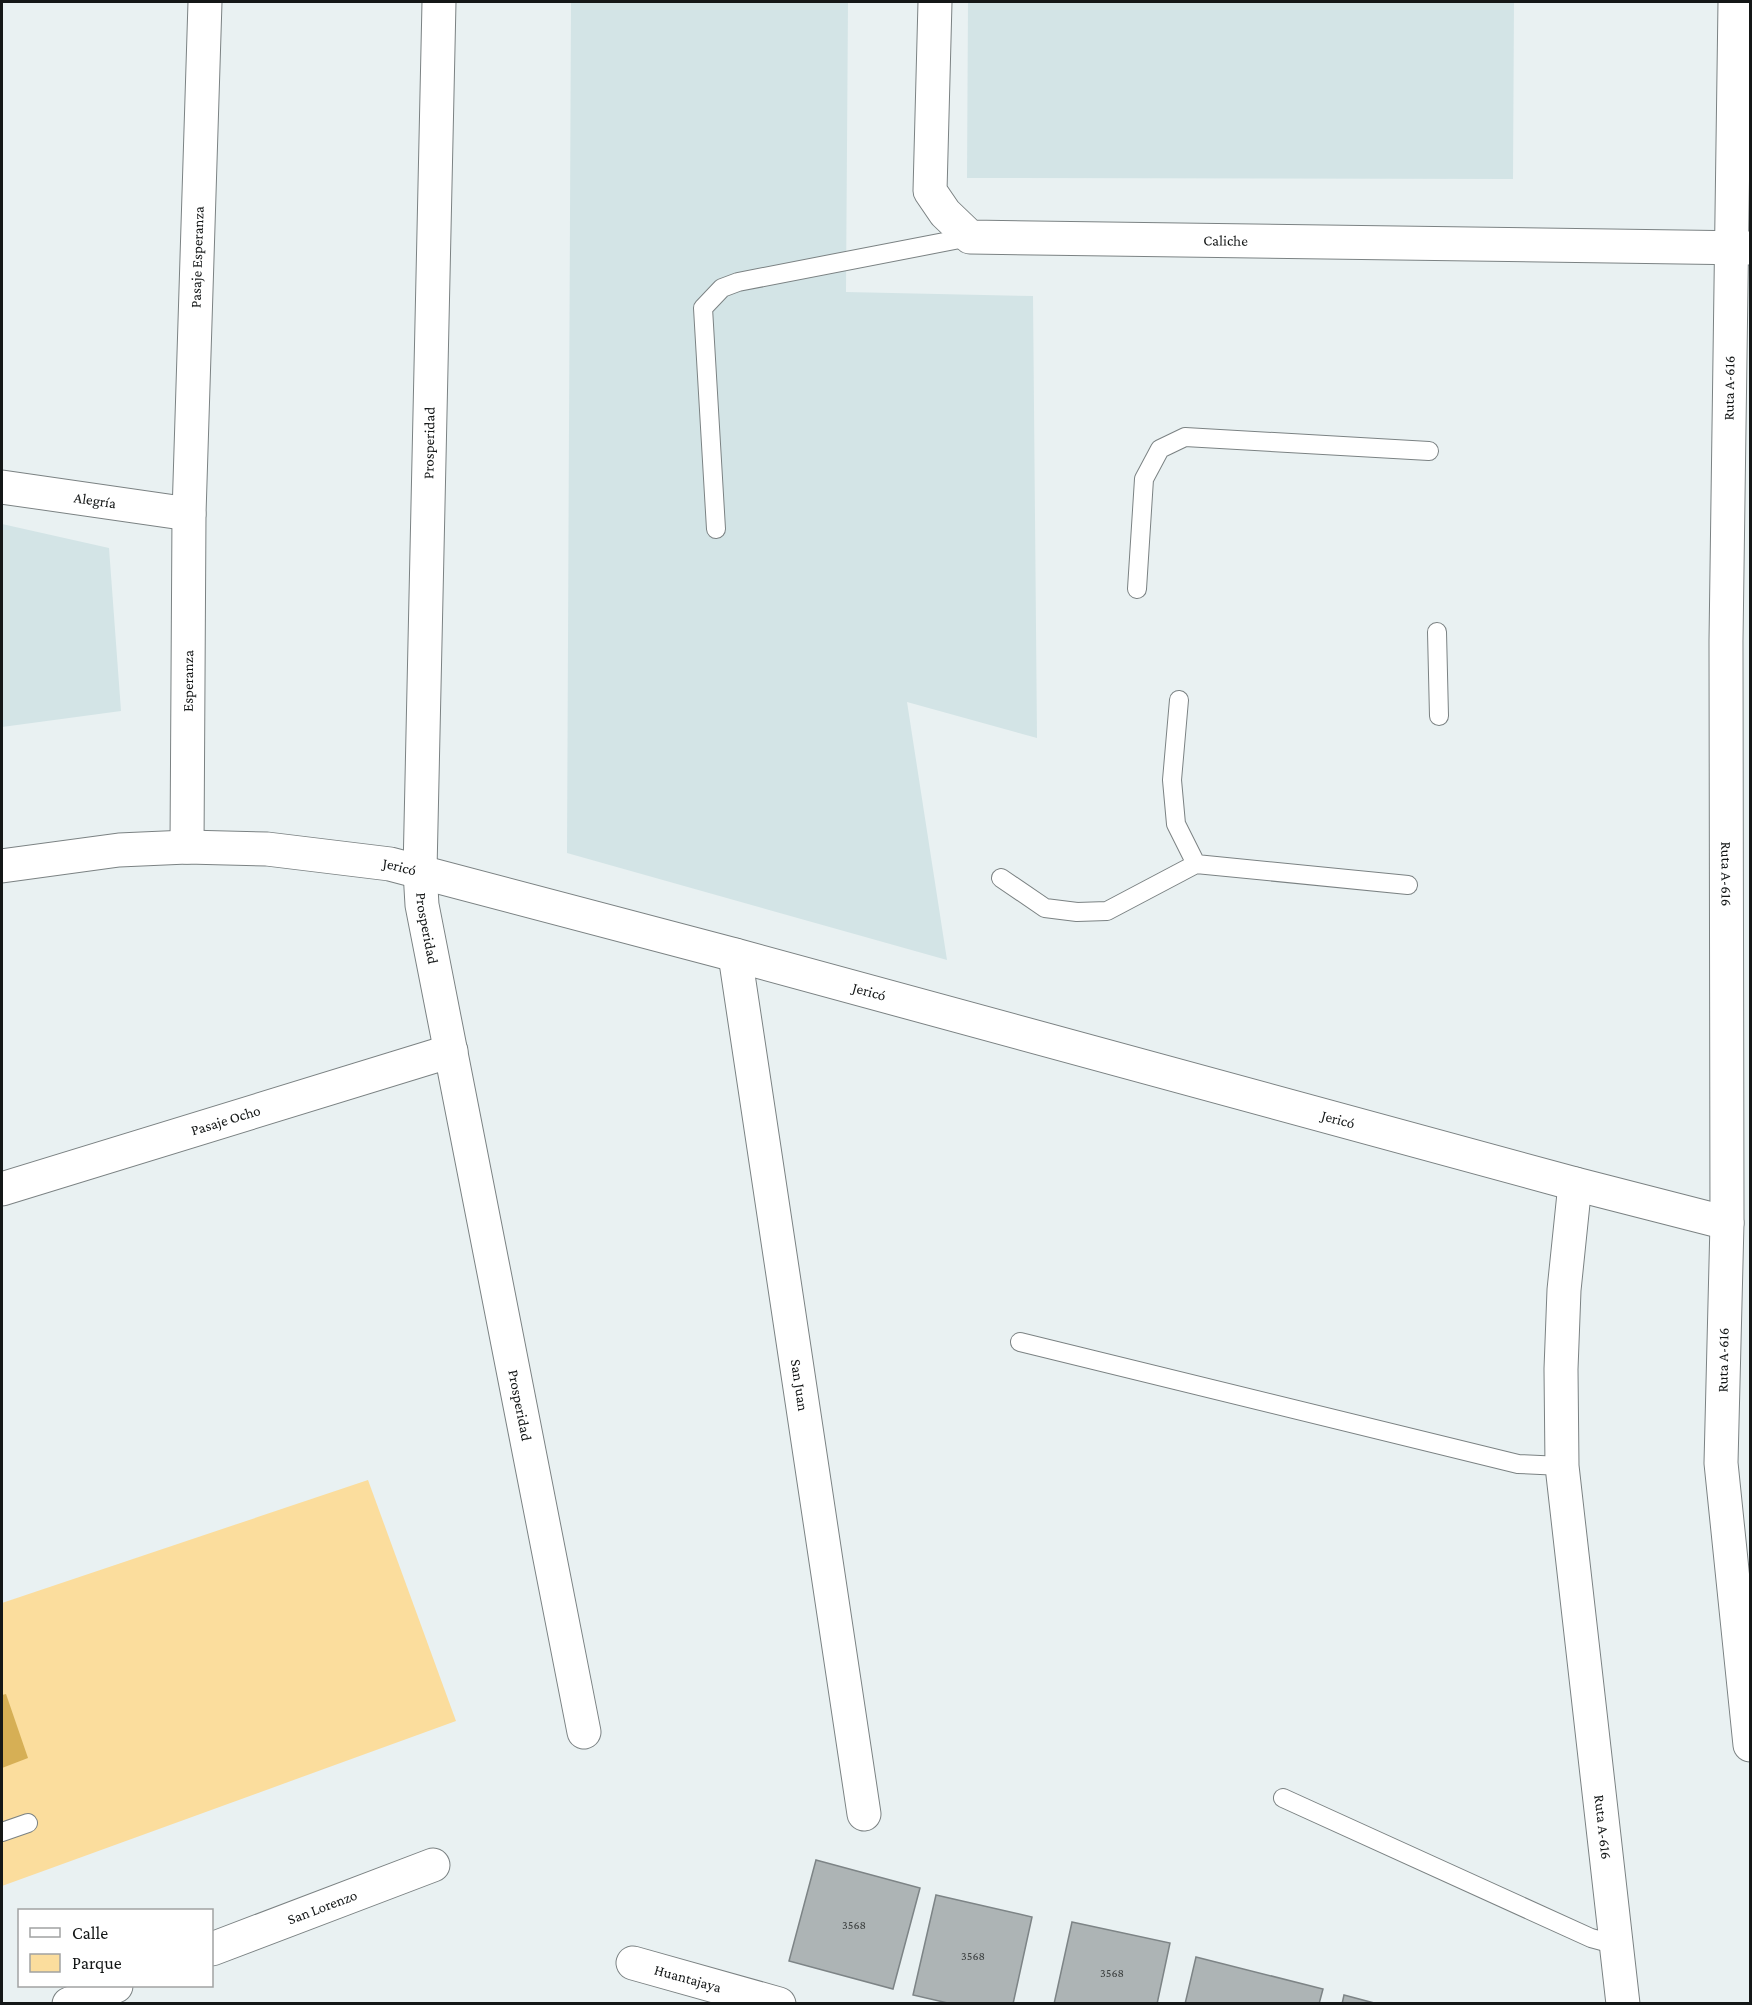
<svg xmlns="http://www.w3.org/2000/svg" width="1752" height="2005" viewBox="0 0 1752 2005" font-family="'Crimson Pro',serif">
	<rect width="100%" height="100%" fill="#e9f1f2"/>
	<path fill="#d3e4e6" d="M571 2H848L846 292 1033 296 1037 738 907 702 947 960 567 853Z
		M968 2H1514L1513 179 967 178Z
		M2 524 109 548 121 711 2 727Z"/>
	<path fill="#fbdd9d" d="M368 1480 456 1721 2 1886V1603Z"/>
	<path fill="#d6af55" d="M6 1694 28 1758 2 1768V1695Z"/>
	<path fill="#adb4b5" stroke="#7d8486" stroke-width="1.5" d="M816 1860 920 1888 893 1989 789 1961Z
		M936 1895 1032 1917 1013 2004H952L913 1995Z
		M1072 1922 1170 1943 1157 2004H1054Z
		M1196 1957 1323 1989 1319 2004H1185Z
		M1344 1995 1378 2004H1342Z"/>
	<g fill="none" stroke-linecap="round" stroke-linejoin="round">
		<defs>
			<path id="lane" d="M716 529 703 308 722 288 738 282 970 237
				M1137 589 1144 479 1160 449 1185 437 1429 451
				M1437 632 1439 716
				M1179 700 1172 780 1176 824 1196 864 1408 885
				M1001 878 1045 908 1077 912 1107 911 1196 864
				M1020 1342 1518 1464 1562 1466
				M1283 1798 1591 1938 1617 1945
				M2 1832 28 1823"/>
			<g id="street">
				<path id="s1" d="M439 2 420 871 422 905 584 1732"/>
				<path id="s2" d="M935 2 930 191 945 213 970 237 1750 248"/>
				<path id="s3" d="M2 487 189 514"/>
				<path id="s4" d="M187 847 189 514 205 2"/>
				<path id="s5" d="M2 866 119 850 187 847 267 849 390 864 735 955 1575 1184 1727 1223"/>
				<path id="s6" d="M735 955 864 1814"/>
				<path id="s7" d="M1575 1184 1564 1290 1561 1369 1562 1466 1623 2004"/>
				<path id="s8" d="M2 1189 451 1051"/>
				<path id="s9" d="M212 1949 433 1865"/>
				<path id="s10" d="M633 1963 779 2004"/>
				<path d="M69 2004 116 1986"/>
			</g>
			<g id="secondary">
				<path id="s11" d="M1735 2 1726 641 1727 1223 1721 1463 1750 1745"/>
			</g>
		</defs>
		<use href="#lane" stroke="#7b8283" stroke-width="20"/>
		<use href="#street" stroke="#7b8283" stroke-width="35"/>
		<use href="#secondary" stroke="#7b8283" stroke-width="35"/>
		<use href="#lane" stroke="#fff" stroke-width="18"/>
		<use href="#street" stroke="#fff" stroke-width="33"/>
		<use href="#secondary" stroke="#fff" stroke-width="33"/>
	</g>
	<g text-anchor="middle" stroke-width="5" stroke-linejoin="round" paint-order="stroke">
		<g font-size="12" fill="#3a3e3e">
			<text x="854" y="1929">3568</text>
			<text x="973" y="1960">3568</text>
			<text x="1112" y="1977">3568</text>
		</g>
		<g font-size="15" fill="#141717" stroke="#fff">
			<text dy="5" stroke="none"><textPath href="#s2" startOffset="506">Caliche</textPath></text>
			<text dy="5" stroke="none"><textPath href="#s4" startOffset="590">Pasaje Esperanza</textPath></text>
			<text transform="translate(1729 388) rotate(-89)" y="5">Ruta A-616</text>
			<text transform="translate(429 443) rotate(-89)" y="5">Prosperidad</text>
			<text dy="5" stroke="none"><textPath href="#s3" startOffset="94">Alegría</textPath></text>
			<text dy="5" stroke="none"><textPath href="#s4" startOffset="166">Esperanza</textPath></text>
			<text dy="5" stroke="none"><textPath href="#s5" startOffset="400">Jericó</textPath></text>
			<text dy="5" stroke="none"><textPath href="#s11" startOffset="872">Ruta A-616</textPath></text>
			<text dy="5" stroke="none"><textPath href="#s1" startOffset="927">Prosperidad</textPath></text>
			<text dy="5" stroke="none"><textPath href="#s5" startOffset="886">Jericó</textPath></text>
			<text dy="5" stroke="none"><textPath href="#s8" startOffset="234">Pasaje Ocho</textPath></text>
			<text dy="5" stroke="none"><textPath href="#s5" startOffset="1372">Jericó</textPath></text>
			<text transform="translate(1723 1360) rotate(-89)" y="5">Ruta A-616</text>
			<text dy="5" stroke="none"><textPath href="#s6" startOffset="435">San Juan</textPath></text>
			<text dy="5" stroke="none"><textPath href="#s1" startOffset="1413">Prosperidad</textPath></text>
			<text dy="5" stroke="none"><textPath href="#s7" startOffset="646">Ruta A-616</textPath></text>
			<text dy="5" stroke="none"><textPath href="#s9" startOffset="118">San Lorenzo</textPath></text>
			<text dy="5" stroke="none"><textPath href="#s10" startOffset="57">Huantajaya</textPath></text>
		</g>
	</g>
	<rect width="1752" height="2005" fill="none" stroke="#141717" stroke-width="6"/>
	<rect x="18" y="1909" width="195" height="78" fill="#ffffff" stroke="#a1a2a2" stroke-width="1.5"/>
	<rect x="30" y="1928" width="30" height="9" fill="#ffffff" stroke="#a1a2a2" stroke-width="1.5"/>
	<text x="72" y="1939" font-size="18" fill="#141717">Calle</text>
	<rect x="30" y="1954" width="30" height="18" fill="#fbdd9d" stroke="#a1a2a2" stroke-width="1.5"/>
	<text x="72" y="1969" font-size="18" fill="#141717">Parque</text>
</svg>
